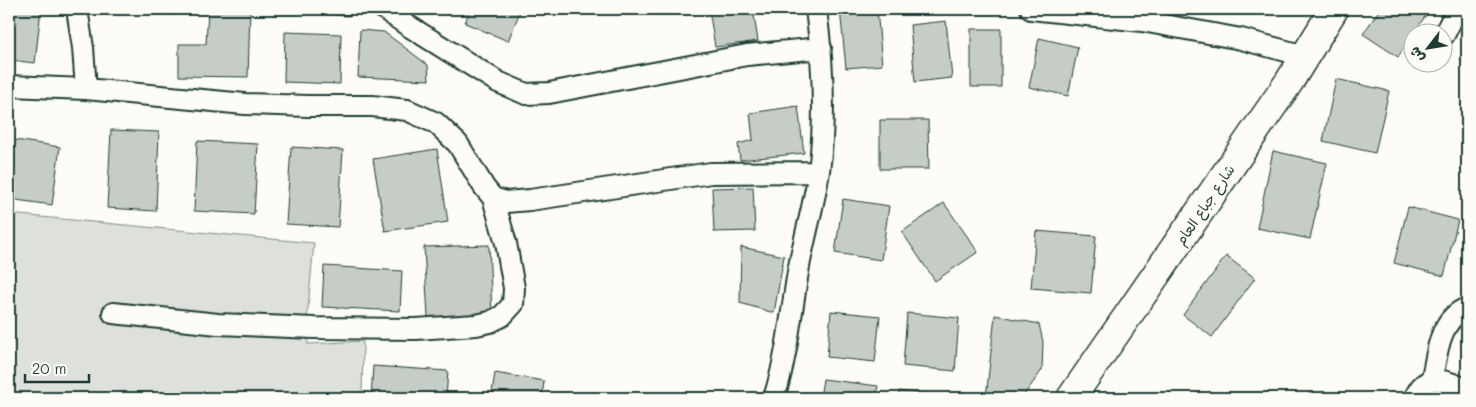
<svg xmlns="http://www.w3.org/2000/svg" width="1476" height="407" viewBox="0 0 1476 407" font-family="Mali,'Playpen Sans Arabic',sans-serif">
	<rect width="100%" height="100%" fill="#fdfcf7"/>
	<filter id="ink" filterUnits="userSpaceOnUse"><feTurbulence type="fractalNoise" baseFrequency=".02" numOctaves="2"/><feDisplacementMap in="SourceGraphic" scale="10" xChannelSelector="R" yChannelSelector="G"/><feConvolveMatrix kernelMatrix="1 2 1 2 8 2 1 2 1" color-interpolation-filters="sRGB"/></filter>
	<g filter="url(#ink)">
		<path fill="#dde0db" stroke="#7e8e88" d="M9 214 314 243 307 319 308 344 363 341 362 398H9Z"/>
		<path fill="#c6cdc7" stroke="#1f3d34" d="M9 9H41L35 63 9 60Z
			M208 9H250L248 77 179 76V44H206Z
			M286 9H349V16L286 11Z
			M470 9H521L508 41 465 23Z
			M709 9H753L758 41 715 47Z
			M840 9H877L882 65 846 68Z
			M1380 9H1430L1398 57 1363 34Z
			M946 21 952 78 915 82 910 25Z
			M971 29H1001V87H971Z
			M360 30 384 32 428 65 429 80 358 77Z
			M285 32 341 34 340 84 284 82Z
			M1039 38 1078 47 1068 96 1029 87Z
			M1336 79 1389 91 1375 153 1323 141Z
			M798 106 804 153 740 160 738 144 753 140 750 113Z
			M880 120H928L929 169H880Z
			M111 130 159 132 156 211 107 208Z
			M9 139 60 147 52 205 9 199Z
			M197 141 258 144 254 214 194 211Z
			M291 147 343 150 338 227 286 224Z
			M437 149 448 222 385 231 373 159Z
			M1273 151 1327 163 1310 239 1257 228Z
			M753 187 755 231 714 232 712 188Z
			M843 199 889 206 881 260 835 253Z
			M944 203 978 252 935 281 902 232Z
			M1408 207 1458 220 1444 276 1394 263Z
			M1036 231 1096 236 1091 293 1031 288Z
			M489 245 492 314 428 317 424 247Z
			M741 247 784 256 774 313 740 303Z
			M1226 256 1255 278 1212 337 1183 315Z
			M324 266 402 271 400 311 322 307Z
			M831 311 880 316 875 362 827 357Z
			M907 313 959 318 955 371 903 366Z
			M995 315 1039 324 1043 342 1042 370 1022 398H986Z
			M373 366 448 371 446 398H371Z
			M495 373 544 381 542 398H491Z
			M823 379 878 386 876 398H820Z
			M899 391 949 397V398H899Z"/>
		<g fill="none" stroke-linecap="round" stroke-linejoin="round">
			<defs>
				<path id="minor" d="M77 9 83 48 86 89
					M384 9 407 25 498 82 526 94 549 93 747 55 821 48
					M1031 9 1142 21 1241 39 1305 56
					M1444 35 1457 9
					M9 86 86 89 245 104 308 106H372L407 110 436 123 458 144 484 187 493 198 506 202 530 200 711 173 819 172
					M113 313 218 324 314 328 416 329 476 325 490 322 502 316 513 304 514 288 506 243 493 198
					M1432 379C1437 353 1439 319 1467 308
					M774 398C787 357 791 314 798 272 804 238 814 205 819 171 826 118 823 62 816 9
					M1414 398C1417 394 1419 388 1423 385 1436 374 1453 385 1467 389"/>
				<path id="secondary" d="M1071 398 1289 82 1334 9"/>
			</defs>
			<use href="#minor" stroke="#1f3d34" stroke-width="24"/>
			<use href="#secondary" stroke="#1f3d34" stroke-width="31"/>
			<use href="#minor" stroke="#fdfcf7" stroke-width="20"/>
			<use href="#secondary" stroke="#fdfcf7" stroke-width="28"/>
		</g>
	</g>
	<g text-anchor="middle" stroke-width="4" stroke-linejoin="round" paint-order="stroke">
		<g font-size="14" fill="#1f3d34" stroke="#fdfcf7">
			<text transform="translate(1205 205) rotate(-56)" y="5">شارع جباع العام</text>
		</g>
	</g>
	<rect width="1476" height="407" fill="none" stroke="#fdfcf7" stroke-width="30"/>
	<rect x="15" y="15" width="1446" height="377" fill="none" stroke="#1f3d34" stroke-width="2" filter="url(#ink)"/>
	<g transform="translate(1428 48) rotate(239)"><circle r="24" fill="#fdfcf7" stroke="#a4b0a9"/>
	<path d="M0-4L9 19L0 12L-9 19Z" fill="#1f3d34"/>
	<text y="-8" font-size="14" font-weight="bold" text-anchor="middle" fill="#1f3d34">ش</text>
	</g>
	<path d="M25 374v8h64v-8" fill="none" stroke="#1f3d34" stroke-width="2.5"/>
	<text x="32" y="374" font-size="15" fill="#1f3d34" stroke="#fdfcf7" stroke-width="4" paint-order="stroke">20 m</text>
</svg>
